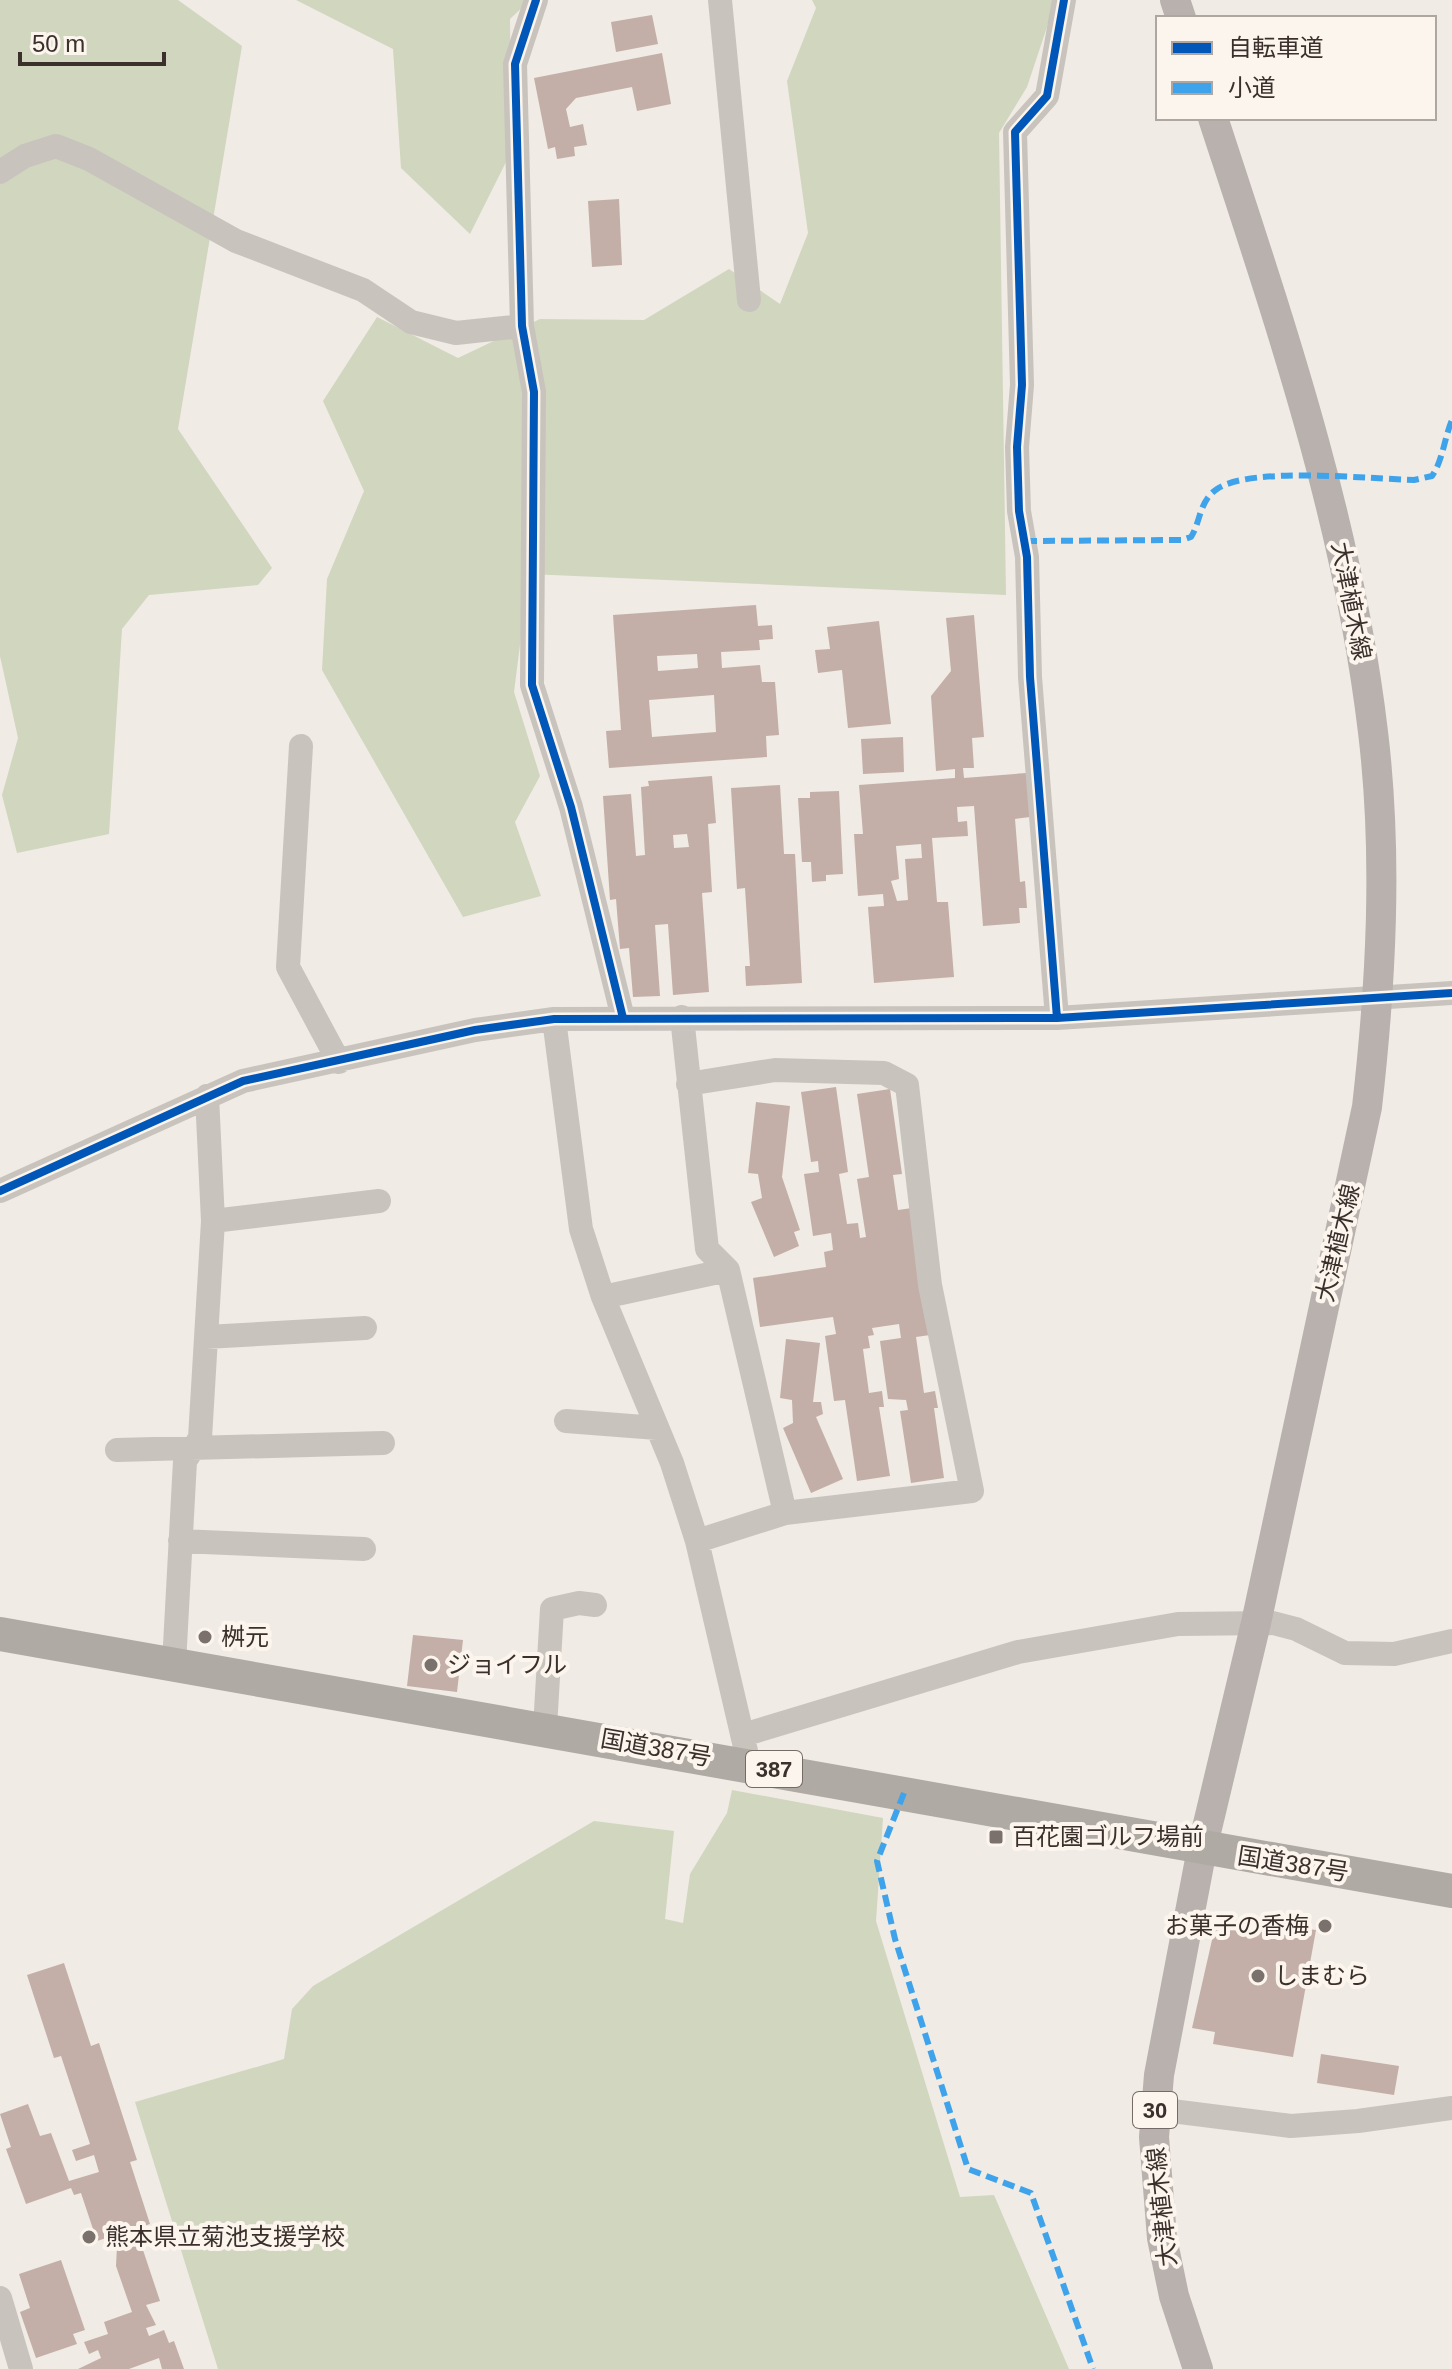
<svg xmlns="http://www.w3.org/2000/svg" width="1452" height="2369" viewBox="0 0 1452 2369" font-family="Arial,'Noto Sans JP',sans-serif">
	<rect width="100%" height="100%" fill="#f0ebe5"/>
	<path fill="#d1d6bf" d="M0 0H178L242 46 178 429 272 568 258 585 149 595 122 629 109 834 17 853 2 795 18 738 0 656Z
		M296 0H530L510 19 511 152 470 234 401 168 393 49Z
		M812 0H1056L1027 87 999 133 1006 595 529 574 514 692 540 776 515 822 541 896 463 917 322 670 327 579 364 491 323 401 377 317 458 358 540 319 644 320 729 269 780 304 808 233 787 81 816 8Z
		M732 1790 883 1818 876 1921 960 2197 994 2195 1069 2369H218L135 2102 284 2059 292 2009 313 1986 594 1821 674 1831 665 1919 683 1923 690 1874 727 1813Z"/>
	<path fill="#c3afa7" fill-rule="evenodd" d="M652 15 658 44 616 52 611 22Z
		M662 53 671 104 637 111 632 87 576 98 566 109 570 127 583 124 587 145 574 147 575 156 557 159 555 147 548 149 534 78Z
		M619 199 622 265 592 267 588 201Z
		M756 605 758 626 772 625 773 639 759 640 760 650 721 652 722 668 760 665 762 682H775L779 735 766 736 767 757 609 768 606 731 621 730 613 615ZM697 654 698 668 658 671 657 656ZM714 695 716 732 652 737 649 700Z
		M974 615 984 737 972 738 974 768H963L964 778 1027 773 1030 817 1015 819 1020 882 1025 881 1027 908H1019L1020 923 983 926 974 806 957 807 958 822 967 821 968 836 932 838 937 902H948L954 977 874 983 868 907 884 906 883 894 858 896 854 834H863L859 785 955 778V769L936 771 931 696 951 671 946 618ZM921 844 922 858 905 859 908 900 897 901 891 881 899 879 896 846Z
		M879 621 891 724 848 728 842 670 818 673 815 650 830 649 827 627Z
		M903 737 904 772 863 774 861 739Z
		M712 776 716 823 708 824 712 892 702 893 709 992 673 995 668 924 655 925 660 996 633 997 629 948 620 949 616 899 610 900 603 796 631 794 636 856 645 855 641 787 649 786 648 781ZM687 834 689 847 674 848 673 835Z
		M780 785 784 854H795L802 983 746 986 745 966H750L745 888 737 889 731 788Z
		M839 791 843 874 826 875V881L812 882 811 862H802L798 798H810V792Z
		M836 1087 848 1172 839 1174 847 1224 858 1223 860 1238 866 1237 857 1179 869 1177 857 1094 890 1089 902 1174 893 1175 898 1210 912 1208 930 1335 916 1337 924 1393 935 1391 938 1408H934L944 1478 911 1483 900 1411 908 1410 906 1400 888 1399 880 1341 901 1338 899 1324 872 1328 874 1335 868 1336 870 1348 863 1349 869 1393 882 1391 884 1407H879L890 1476 857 1481 845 1400 834 1401 825 1336 836 1334 833 1317 760 1327 753 1278 826 1267 824 1252 833 1250 831 1233 813 1236 804 1174 819 1172 818 1161 811 1162 801 1092Z
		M756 1102 790 1106 782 1177 800 1230 794 1232 799 1246 774 1257 751 1202 762 1198 758 1174 748 1173Z
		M786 1339 820 1343 813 1402H821L823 1414 816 1417 843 1479 811 1493 783 1428 793 1423 792 1400 780 1398Z
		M413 1635 463 1640 457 1692 407 1686Z
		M1217 1918 1316 1930 1293 2057 1213 2044 1215 2032 1192 2028Z
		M64 1963 91 2046 99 2043 137 2160 130 2162 150 2224 97 2241 81 2193 74 2195 71 2188 26 2204 6 2149 11 2147 0 2114 28 2104 40 2136 51 2133 69 2181 99 2172 94 2155 76 2161 72 2150 90 2144 61 2056 54 2058 27 1975Z
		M1321 2054 1399 2066 1394 2095 1317 2083Z
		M139 2238 160 2301 146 2305 156 2325 146 2328 149 2336 164 2330 169 2343 174 2341 184 2369H162L159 2358 129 2369H78L101 2358 98 2350 89 2354 84 2342 108 2334 104 2322 132 2312 116 2266 117 2246Z
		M61 2260 85 2330 73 2334 77 2344 36 2358 20 2312 30 2308 19 2274Z"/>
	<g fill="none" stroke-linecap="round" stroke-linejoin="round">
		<path stroke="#c9c3be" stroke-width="24" d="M536 0 515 64 522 326 534 392 532 685 571 807 623 1018
			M720 0 749 300
			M0 172 25 156 56 146 89 159 236 241 363 290 411 322 456 333 522 326
			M301 746 288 967 339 1062
			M682 1017 707 1249 728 1270 785 1513
			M1057 1018 1030 677 1027 557 1019 511 1017 447 1022 385 1015 132 1047 96 1064 0
			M554 1019 581 1229 603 1297 672 1463 697 1541 749 1764
			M688 1084 775 1070 884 1073 907 1085 930 1285 972 1491 785 1513 697 1541
			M0 1191 243 1081 475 1030 554 1019 1057 1018 1452 993
			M213 1221 379 1201
			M603 1297 728 1270
			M206 1337 365 1328
			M566 1421 657 1428
			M117 1450 383 1443
			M180 1541 364 1549
			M174 1664 185 1461 200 1438 213 1221 207 1096
			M545 1728 552 1609 579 1603 595 1605
			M743 1735 1018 1652 1178 1624 1273 1623 1296 1629 1345 1653 1394 1654 1452 1641
			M1156 2109 1291 2126 1358 2121 1452 2108
			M0 2298 21 2369"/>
		<path stroke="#b8b1ad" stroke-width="30" d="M1175 0 1181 18
			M1198 2369 1174 2296 1162 2238 1154 2137 1159 2075 1202 1849 1256 1623 1367 1107C1381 984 1388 856 1373 732 1348 520 1279 320 1213 118"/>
		<path stroke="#afaaa4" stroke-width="34" d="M0 1634 1452 1891"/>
		<path stroke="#3fa3eb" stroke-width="6" stroke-dasharray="12 6" stroke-linecap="butt" d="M1025 541 1182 540 1191 537C1201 521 1199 501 1217 489 1251 466 1370 479 1414 480L1432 476C1443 460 1444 439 1452 420
			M904 1793 877 1861 895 1939 968 2169 1031 2193 1093 2369"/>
		<defs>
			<path id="cycleway" d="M536 0 515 64 522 326 534 392 532 685 571 807 623 1018
				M1057 1018 1030 677 1027 557 1019 511 1017 447 1022 385 1015 132 1047 96 1064 0
				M0 1191 243 1081 475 1030 554 1019 1057 1018 1452 993"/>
		</defs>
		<use href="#cycleway" stroke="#fbf5ee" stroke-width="13"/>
		<use href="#cycleway" stroke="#0057b8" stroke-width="8"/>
	</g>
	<g fill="#7a716c" stroke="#fbf5ee" stroke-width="3">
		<circle cx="205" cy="1637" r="8"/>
		<circle cx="431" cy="1665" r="8"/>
		<rect x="988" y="1829" width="16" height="16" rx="4"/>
		<circle cx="1325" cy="1926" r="8"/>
		<circle cx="1258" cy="1976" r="8"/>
		<circle cx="89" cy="2237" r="8"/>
	</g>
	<g text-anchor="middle" stroke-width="8" stroke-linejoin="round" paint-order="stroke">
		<g fill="#fbf5ee" stroke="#756b66" stroke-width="2">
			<rect x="746" y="1751" width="56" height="36" rx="6"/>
			<rect x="1133" y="2092" width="44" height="36" rx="6"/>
		</g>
		<g font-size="22" font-weight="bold" fill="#3b302b">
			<text x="774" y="1777">387</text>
			<text x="1155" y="2118">30</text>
		</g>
		<g font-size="24" fill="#3b302b" stroke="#fbf5ee">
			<text transform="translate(1351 601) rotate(79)" y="8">大津植木線</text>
			<text transform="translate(1338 1243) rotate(-77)" y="8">大津植木線</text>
			<text transform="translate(656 1748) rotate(10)" y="8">国道387号</text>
			<text transform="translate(1293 1864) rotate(9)" y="8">国道387号</text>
			<text transform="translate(1162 2207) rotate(-96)" y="8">大津植木線</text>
		</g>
		<g font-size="24" fill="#3b302b" stroke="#fbf5ee" text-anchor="start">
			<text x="221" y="1645">桝元</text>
			<text x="447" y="1673">ジョイフル</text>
			<text x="1012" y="1845">百花園ゴルフ場前</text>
			<text x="1309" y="1934" text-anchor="end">お菓子の香梅</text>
			<text x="1274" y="1984">しまむら</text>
			<text x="105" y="2245">熊本県立菊池支援学校</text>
		</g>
	</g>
	<rect x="1156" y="16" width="280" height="104" fill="#fbf5ee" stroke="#aea6a0" stroke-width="2"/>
	<rect x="1172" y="42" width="40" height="12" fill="#0057b8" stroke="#aea6a0" stroke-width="2"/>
	<text x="1228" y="56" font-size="24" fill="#3b302b">自転車道</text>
	<rect x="1172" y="82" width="40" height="12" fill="#3fa3eb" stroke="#aea6a0" stroke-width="2"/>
	<text x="1228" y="96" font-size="24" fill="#3b302b">小道</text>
	<path d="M20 52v12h144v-12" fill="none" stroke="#3b302b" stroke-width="4"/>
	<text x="32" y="52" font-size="24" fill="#3b302b" stroke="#fbf5ee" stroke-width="6" paint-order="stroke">50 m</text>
</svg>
